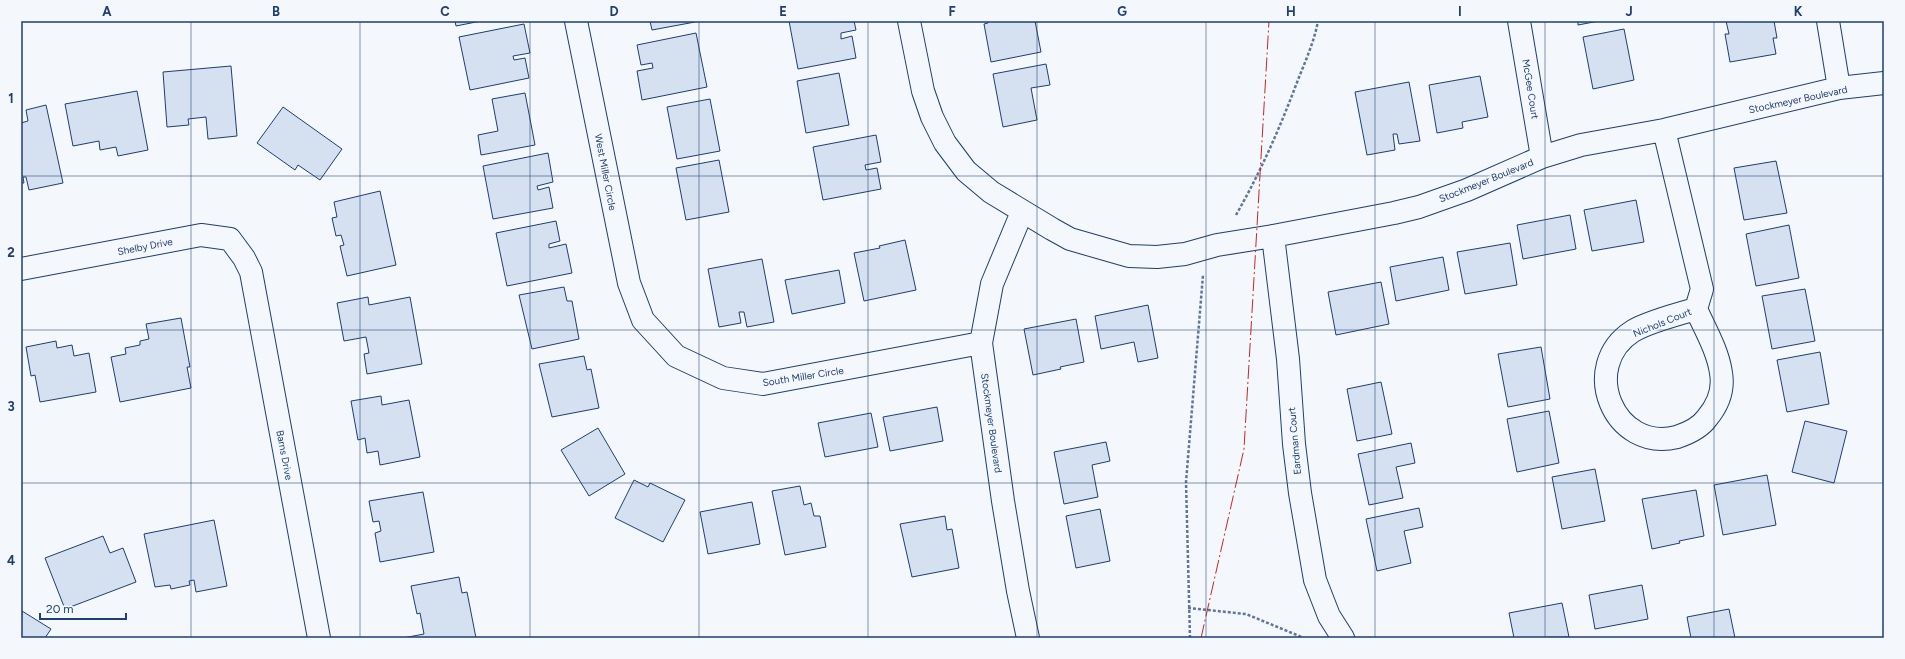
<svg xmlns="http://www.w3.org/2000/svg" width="1905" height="659" viewBox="0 0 1905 659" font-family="Figtree,sans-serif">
	<rect width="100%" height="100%" fill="#f4f7fb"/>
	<path fill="#d5e0f0" stroke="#1d3f73" d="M455 21H481L456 26Z
		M650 21H694L695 22 652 30Z
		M789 21H854L856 30 841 33V39L852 36 856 58 798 69Z
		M988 21H1035L1041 52 991 62 984 24 988 23Z
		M1578 21H1599L1578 25Z
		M1726 21H1774L1777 38H1773L1776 54 1730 62 1725 34H1729Z
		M524 24 530 53 513 56 514 60 525 58 529 78 470 90 459 37Z
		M1624 29 1634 80 1593 89 1583 37Z
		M696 33 707 87 642 100 637 71 653 68 652 63 641 65 637 45Z
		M1046 64 1050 85 1031 88 1037 120 1003 127 993 74Z
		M231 66 237 136 208 139 206 117 188 119 189 125 167 127 163 72Z
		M839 73 849 125 806 133 797 81Z
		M1480 76 1488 117 1462 122 1463 128 1437 133 1429 85Z
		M1409 82 1420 141 1399 144 1397 134H1393L1395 150 1367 155 1355 92Z
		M137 91 148 150 118 156 116 147 100 150 99 141 73 146 65 104Z
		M525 93 535 145 481 155 478 135 498 131 492 99Z
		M710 99 720 151 677 159 667 107Z
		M46 105 63 183 29 190 26 177H23L24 183H21V123L28 121 26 110Z
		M283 107 342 149 320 180 298 165 295 170 257 143Z
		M876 135 881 162 865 165 866 170 877 168 881 189 823 200 813 147Z
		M548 153 553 182 537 186 538 190 549 187 553 208 493 219 483 166Z
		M719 160 729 212 686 220 676 168Z
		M1776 161 1787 213 1744 220 1734 168Z
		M380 191 396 265 347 276 340 246 344 245 341 235 336 236 332 218 337 217 334 202Z
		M1636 200 1644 242 1592 251 1584 210Z
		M1570 215 1576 249 1523 259 1517 225Z
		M556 221 560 241 549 244V248L566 244 572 273 507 286 496 233Z
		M1789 225 1799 278 1756 286 1746 234Z
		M905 240 916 290 864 301 854 253 880 248 879 246Z
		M1510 243 1517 285 1465 294 1457 252Z
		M1443 257 1449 290 1396 301 1390 267Z
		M762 259 774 322 747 327 744 312H739L741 323 719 327 708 269Z
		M839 270 845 303 792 314 785 280Z
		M1381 282 1389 324 1336 335 1328 292Z
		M564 287 567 301H572L579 339 532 349 519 295Z
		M1805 289 1815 341 1772 349 1762 296Z
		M368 297 369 305 410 297 422 364 367 374 364 354 369 353 366 337 344 341 337 303Z
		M1148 305 1158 358 1138 362 1134 342 1101 349 1095 316Z
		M181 318 190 367H187L191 388 120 402 111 357 126 354 125 348 140 345V341L149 339 146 324Z
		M1076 319 1084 362 1060 367 1061 369 1033 375 1024 329Z
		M56 341 57 348 72 345 74 356 89 353 96 392 40 402 35 375 31 376 26 347Z
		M1541 347 1550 399 1508 407 1498 354Z
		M1820 352 1829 404 1787 412 1777 360Z
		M584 356 587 370 591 369 599 408 552 417 539 364Z
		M1381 382 1392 434 1357 441 1347 389Z
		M381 396 382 405 409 400 420 457 380 465 378 451 367 453 365 438 358 440 351 401Z
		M937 407 943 441 890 451 883 417Z
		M1549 411 1559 463 1517 472 1507 419Z
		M871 413 878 447 825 457 818 423Z
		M1805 421 1847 431 1834 483 1792 472Z
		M598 428 625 474 589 496 561 450Z
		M1106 442 1110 461 1092 465 1098 497 1064 504 1054 452Z
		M1411 443 1415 463 1396 467 1403 498 1369 505 1358 454Z
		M1595 469 1605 521 1562 529 1552 477Z
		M1767 475 1776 525 1723 535 1714 485Z
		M634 480 648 487 650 483 685 500 663 542 615 518Z
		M800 486 804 505 811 503 814 516H820L826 547 785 555 772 491Z
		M1696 490 1704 536 1679 541 1680 543 1652 549 1642 499Z
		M423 492 434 552 380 562 375 533 381 531 379 521 373 522 369 501Z
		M752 502 760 544 708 554 700 512Z
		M1419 508 1423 527 1404 531 1411 563 1377 571 1366 519Z
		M1100 509 1110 561 1076 568 1066 516Z
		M945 516 947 530 952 529 959 568 912 577 900 524Z
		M214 520 227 586 196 592 194 580 189 581 190 585 171 589 170 585 155 587 144 534Z
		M103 536 110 553 123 548 136 582 65 609 45 558Z
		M459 577 462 593 467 592 476 638H403L424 634 420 613 417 614 411 586Z
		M1642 585 1648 619 1595 629 1589 595Z
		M1562 603 1569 637 1514 638 1509 613Z
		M1729 609 1735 638H1691L1687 617Z
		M22 611 51 629 45 638H21Z"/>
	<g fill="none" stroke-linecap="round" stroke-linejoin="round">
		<defs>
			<path id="minor" d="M576 21 629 283 643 320 676 356 723 378 763 384 981 343
				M909 21 923 91 932 117 945 143 966 171 991 192 1052 229 1070 239 1129 256 1157 257 1185 254 1217 245 1273 236 1394 213 1419 207 1467 190 1542 157 1581 145 1664 130 1839 88 1884 83
				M1519 21 1542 157
				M1828 21 1839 88
				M1664 130 1702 289 1696 309
				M1022 212 992 284 981 343 1003 501 1018 591 1028 638
				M1273 236 1288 359 1294 444 1300 493 1315 580 1329 616 1343 638
				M21 269 201 235 230 239 244 258 251 272 319 638
				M1696 309C1705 329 1718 351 1721 373 1724 390 1717 406 1707 418 1700 428 1689 433 1677 437 1614 453 1578 366 1633 331 1648 322 1678 314 1696 309Z"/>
		</defs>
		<use href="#minor" stroke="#1d3f73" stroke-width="24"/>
		<path stroke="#5e769c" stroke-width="2.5" stroke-dasharray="3 2" stroke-linecap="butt" d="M1236 215C1260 173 1279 130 1296 85 1304 64 1314 43 1318 21
			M1188 608 1246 614 1304 638
			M1190 638 1186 482 1203 275"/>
		<use href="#minor" stroke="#f4f7fb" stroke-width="22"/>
		<path stroke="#c62828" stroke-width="1" stroke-dasharray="14 3 2 3" stroke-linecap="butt" d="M1201 638 1244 449 1269 21"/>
	</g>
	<path fill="none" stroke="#1d3f73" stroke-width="1" stroke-opacity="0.55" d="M191 21V638M360 21V638M530 21V638M699 21V638M868 21V638M1037 21V638M1206 21V638M1375 21V638M1545 21V638M1714 21V638M21 176H1884M21 330H1884M21 483H1884"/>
	<g text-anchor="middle" stroke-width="3" stroke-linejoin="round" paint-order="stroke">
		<g font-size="10" fill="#1d3f73" stroke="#f4f7fb">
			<text transform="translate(1531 89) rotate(81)" y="4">McGee Court</text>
			<text transform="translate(1798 99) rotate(-12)" y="4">Stockmeyer Boulevard</text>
			<text transform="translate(606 172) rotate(79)" y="4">West Miller Circle</text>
			<text transform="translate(1486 180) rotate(-22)" y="4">Stockmeyer Boulevard</text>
			<text transform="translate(145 246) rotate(-11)" y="4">Shelby Drive</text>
			<text transform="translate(1662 322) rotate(-22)" y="4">Nichols Court</text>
			<text transform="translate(803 376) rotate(-9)" y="4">South Miller Circle</text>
			<text transform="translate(992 423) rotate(82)" y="4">Stockmeyer Boulevard</text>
			<text transform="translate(1294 441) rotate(-95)" y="4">Eardman Court</text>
			<text transform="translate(285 455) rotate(79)" y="4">Barns Drive</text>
		</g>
	</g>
	<rect width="1905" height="659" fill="none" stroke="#f4f7fb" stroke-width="44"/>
	<path d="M40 613v6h86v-6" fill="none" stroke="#1d3f73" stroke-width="2"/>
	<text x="46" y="613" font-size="12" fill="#1d3f73" stroke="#f4f7fb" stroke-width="3" paint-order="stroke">20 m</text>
	<rect x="22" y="22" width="1861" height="615" fill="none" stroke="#1d3f73" stroke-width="1.5"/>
	<g font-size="13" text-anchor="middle" font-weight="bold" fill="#1d3f73">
		<text x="107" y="16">A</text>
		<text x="276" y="16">B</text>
		<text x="445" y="16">C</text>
		<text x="614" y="16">D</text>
		<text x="783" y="16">E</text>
		<text x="952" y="16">F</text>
		<text x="1122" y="16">G</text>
		<text x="1291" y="16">H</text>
		<text x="1460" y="16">I</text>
		<text x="1629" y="16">J</text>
		<text x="1798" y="16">K</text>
		<text x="11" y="103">1</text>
		<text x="11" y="257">2</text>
		<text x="11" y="411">3</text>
		<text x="11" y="565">4</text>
	</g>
</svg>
